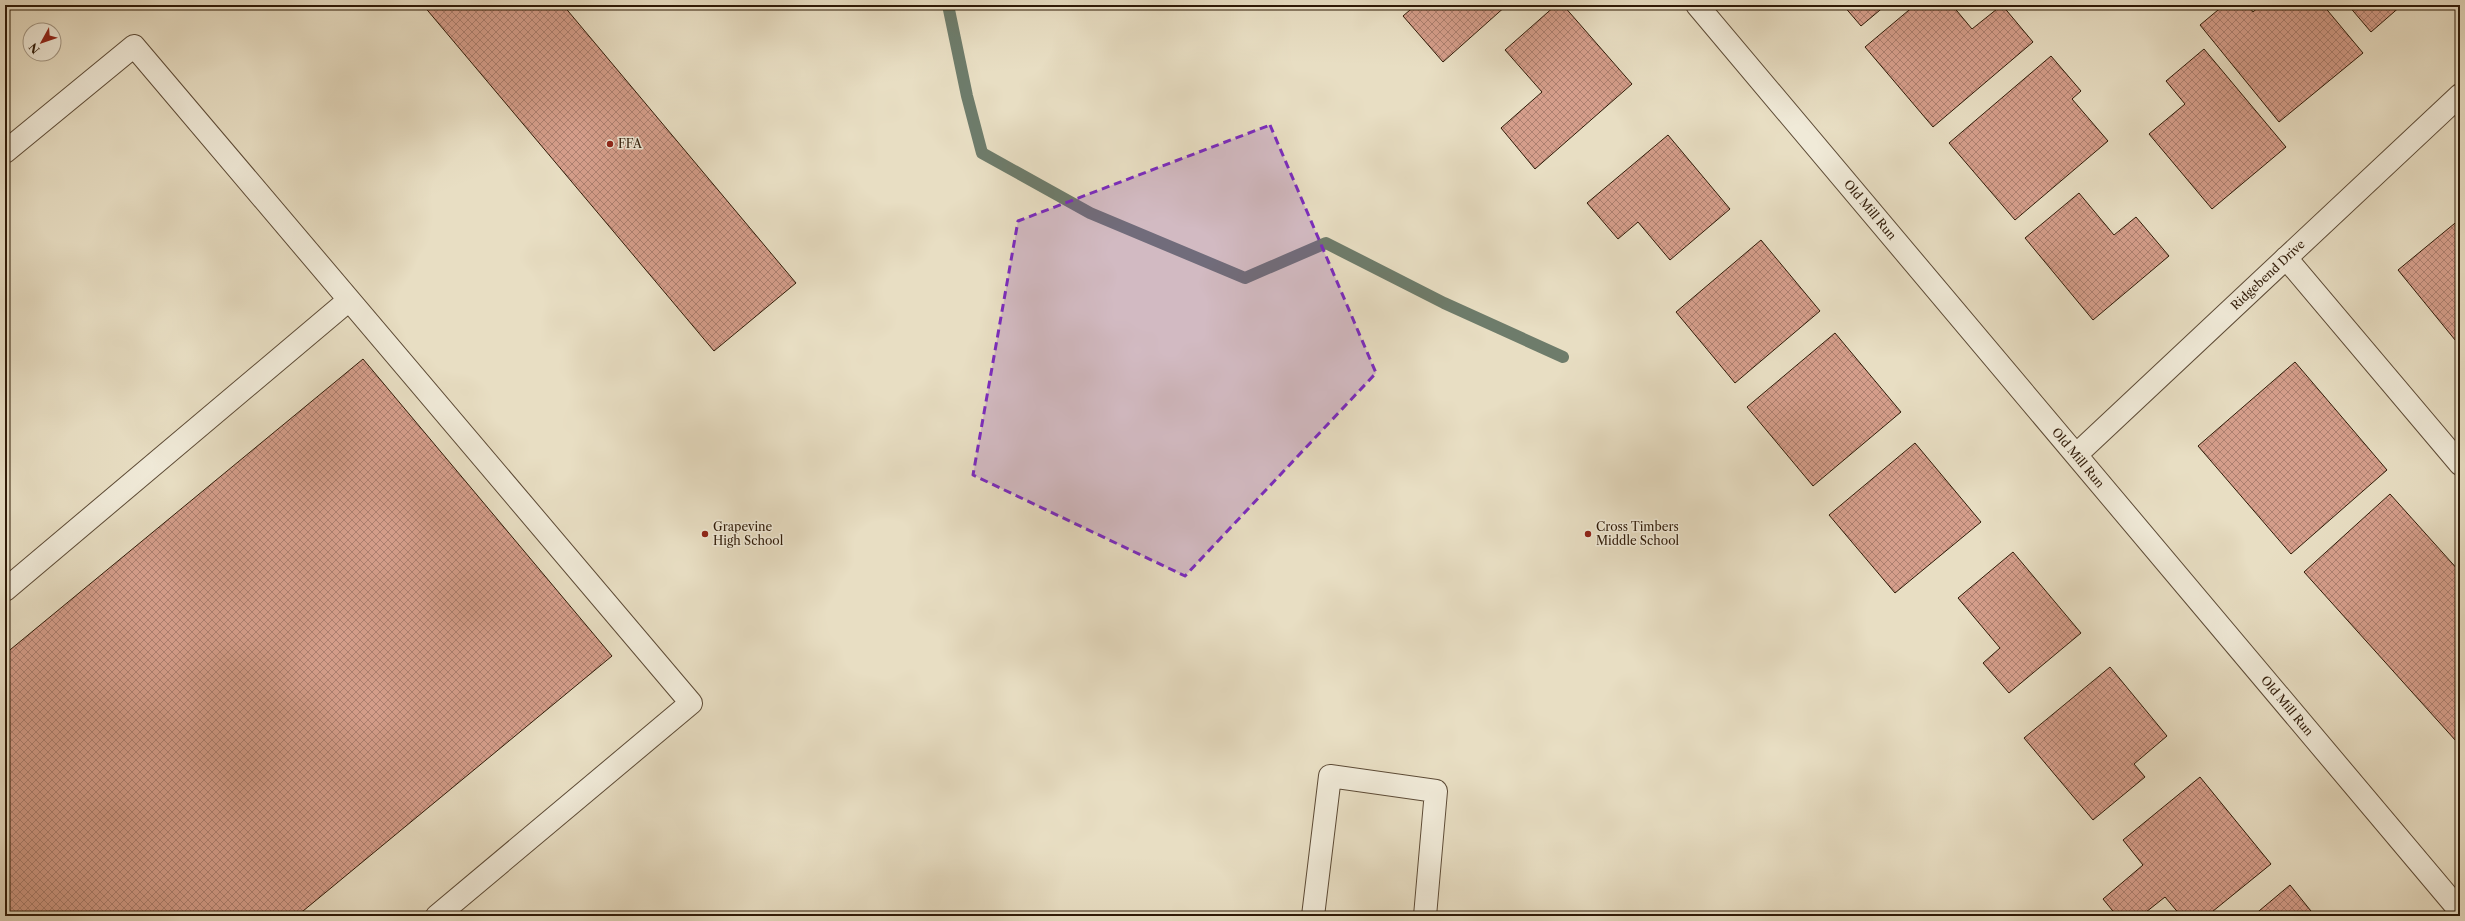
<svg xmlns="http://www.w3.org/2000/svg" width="2465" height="921" viewBox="0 0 2465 921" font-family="'Libre Caslon Text',serif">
	<defs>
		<pattern id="building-cross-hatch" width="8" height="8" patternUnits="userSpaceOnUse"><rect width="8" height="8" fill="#d59e8b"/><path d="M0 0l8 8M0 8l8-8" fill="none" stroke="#ad8070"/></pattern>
	</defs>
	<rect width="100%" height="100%" fill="#e8dec3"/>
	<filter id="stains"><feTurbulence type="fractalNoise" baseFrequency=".005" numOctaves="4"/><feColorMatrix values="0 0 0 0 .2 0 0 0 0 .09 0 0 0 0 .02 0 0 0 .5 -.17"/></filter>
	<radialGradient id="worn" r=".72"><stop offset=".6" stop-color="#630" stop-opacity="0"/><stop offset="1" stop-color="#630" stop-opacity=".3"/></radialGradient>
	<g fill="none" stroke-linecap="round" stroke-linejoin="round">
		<path stroke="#6e7c6b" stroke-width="12" d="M948 5 967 96 982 153 1090 213 1245 278 1326 243 1444 303 1563 357"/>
	</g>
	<path fill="url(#building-cross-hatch)" stroke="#2f1a07" d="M423 5H563L796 283 714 351Z
		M1406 5H1507L1443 62 1403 16 1410 10Z
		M1556 5H1563L1632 84 1535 169 1501 128 1542 92 1505 50Z
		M1843 5H1886L1861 26Z
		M1915 5H1952L1972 29 2002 5 2033 42 1933 127 1865 47Z
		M2224 5H2248L2253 12 2261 5H2323L2363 53 2279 122 2200 25Z
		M2348 5H2402L2371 32Z
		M2204 49 2286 147 2212 209 2149 134 2185 104 2166 81Z
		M2051 56 2081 91 2072 99 2108 141 2015 220 1949 143Z
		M1668 135 1730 209 1670 260 1638 222 1618 239 1587 203Z
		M2079 193 2114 235 2136 217 2169 256 2093 320 2025 238Z
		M2460 219V346L2398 270Z
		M1761 240 1820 311 1735 383 1676 312Z
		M1835 333 1901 412 1813 486 1747 407Z
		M363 359 612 656 297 916H5V654Z
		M2295 362 2387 470 2291 554 2198 446Z
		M1915 443 1981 522 1895 593 1829 515Z
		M2390 494 2460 572V738L2456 741 2304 572Z
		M2013 552 2081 633 2009 693 1983 663 2000 648 1958 598Z
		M2110 667 2167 736 2134 764 2145 777 2093 820 2024 738Z
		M2200 777 2271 864 2207 916H2181L2165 897 2141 916H2117L2103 899 2143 865 2123 840Z
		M2290 885 2315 916H2253Z"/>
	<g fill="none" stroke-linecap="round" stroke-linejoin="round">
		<defs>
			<path id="service" d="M5 152 134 46 691 703 437 916
				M2286 258 2460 464
				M5 590 349 300
				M1313 916 1330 776 1436 791 1425 916"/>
			<path id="minor" d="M1697 5 2460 911
				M2076 455 2460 95"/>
		</defs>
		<use href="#service" stroke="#5d4b36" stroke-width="24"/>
		<use href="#minor" stroke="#5d4b36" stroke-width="24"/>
		<use href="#service" stroke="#f0ead8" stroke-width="22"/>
		<use href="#minor" stroke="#f0ead8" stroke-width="22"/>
	</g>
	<path fill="#7b2cbf" fill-opacity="0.2" stroke="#7b2cbf" stroke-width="3" stroke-dasharray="8 5" stroke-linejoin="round" d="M1270 125 1376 373 1185 576 973 475 1018 221Z"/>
	<g fill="#8f2418" stroke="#f0ead8" stroke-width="1.5">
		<circle cx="610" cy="144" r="4"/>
		<circle cx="705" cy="534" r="4"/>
		<circle cx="1588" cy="534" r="4"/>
	</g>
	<g text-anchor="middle" stroke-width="3" stroke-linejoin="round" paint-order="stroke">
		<g font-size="12" fill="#2f1a07" stroke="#f0ead8" text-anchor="start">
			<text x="618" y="148">FFA</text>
			<text x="713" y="531">Grapevine<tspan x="713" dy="14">High School</tspan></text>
			<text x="1596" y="531">Cross Timbers<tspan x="1596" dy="14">Middle School</tspan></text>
		</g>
		<g font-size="12" fill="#2f1a07" stroke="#f0ead8">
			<text transform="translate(1870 210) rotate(50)" y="4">Old Mill Run</text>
			<text transform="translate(2268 275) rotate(-43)" y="4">Ridgebend Drive</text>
			<text transform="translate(2078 458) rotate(50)" y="4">Old Mill Run</text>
			<text transform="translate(2287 706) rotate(50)" y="4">Old Mill Run</text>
		</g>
	</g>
	<rect width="2465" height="921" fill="none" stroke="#e8dec3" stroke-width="20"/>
	<rect x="6" y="6" width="2453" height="909" fill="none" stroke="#2f1a07" stroke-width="2"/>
	<rect x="10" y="10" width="2445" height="901" fill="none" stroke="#2f1a07"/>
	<g transform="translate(42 42) rotate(230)"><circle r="19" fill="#f0ead8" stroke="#a39784"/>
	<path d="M0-3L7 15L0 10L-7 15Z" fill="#8f2418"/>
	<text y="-6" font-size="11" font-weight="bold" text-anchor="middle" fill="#2f1a07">N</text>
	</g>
	<rect width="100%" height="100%" filter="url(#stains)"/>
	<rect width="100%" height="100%" fill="url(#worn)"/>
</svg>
